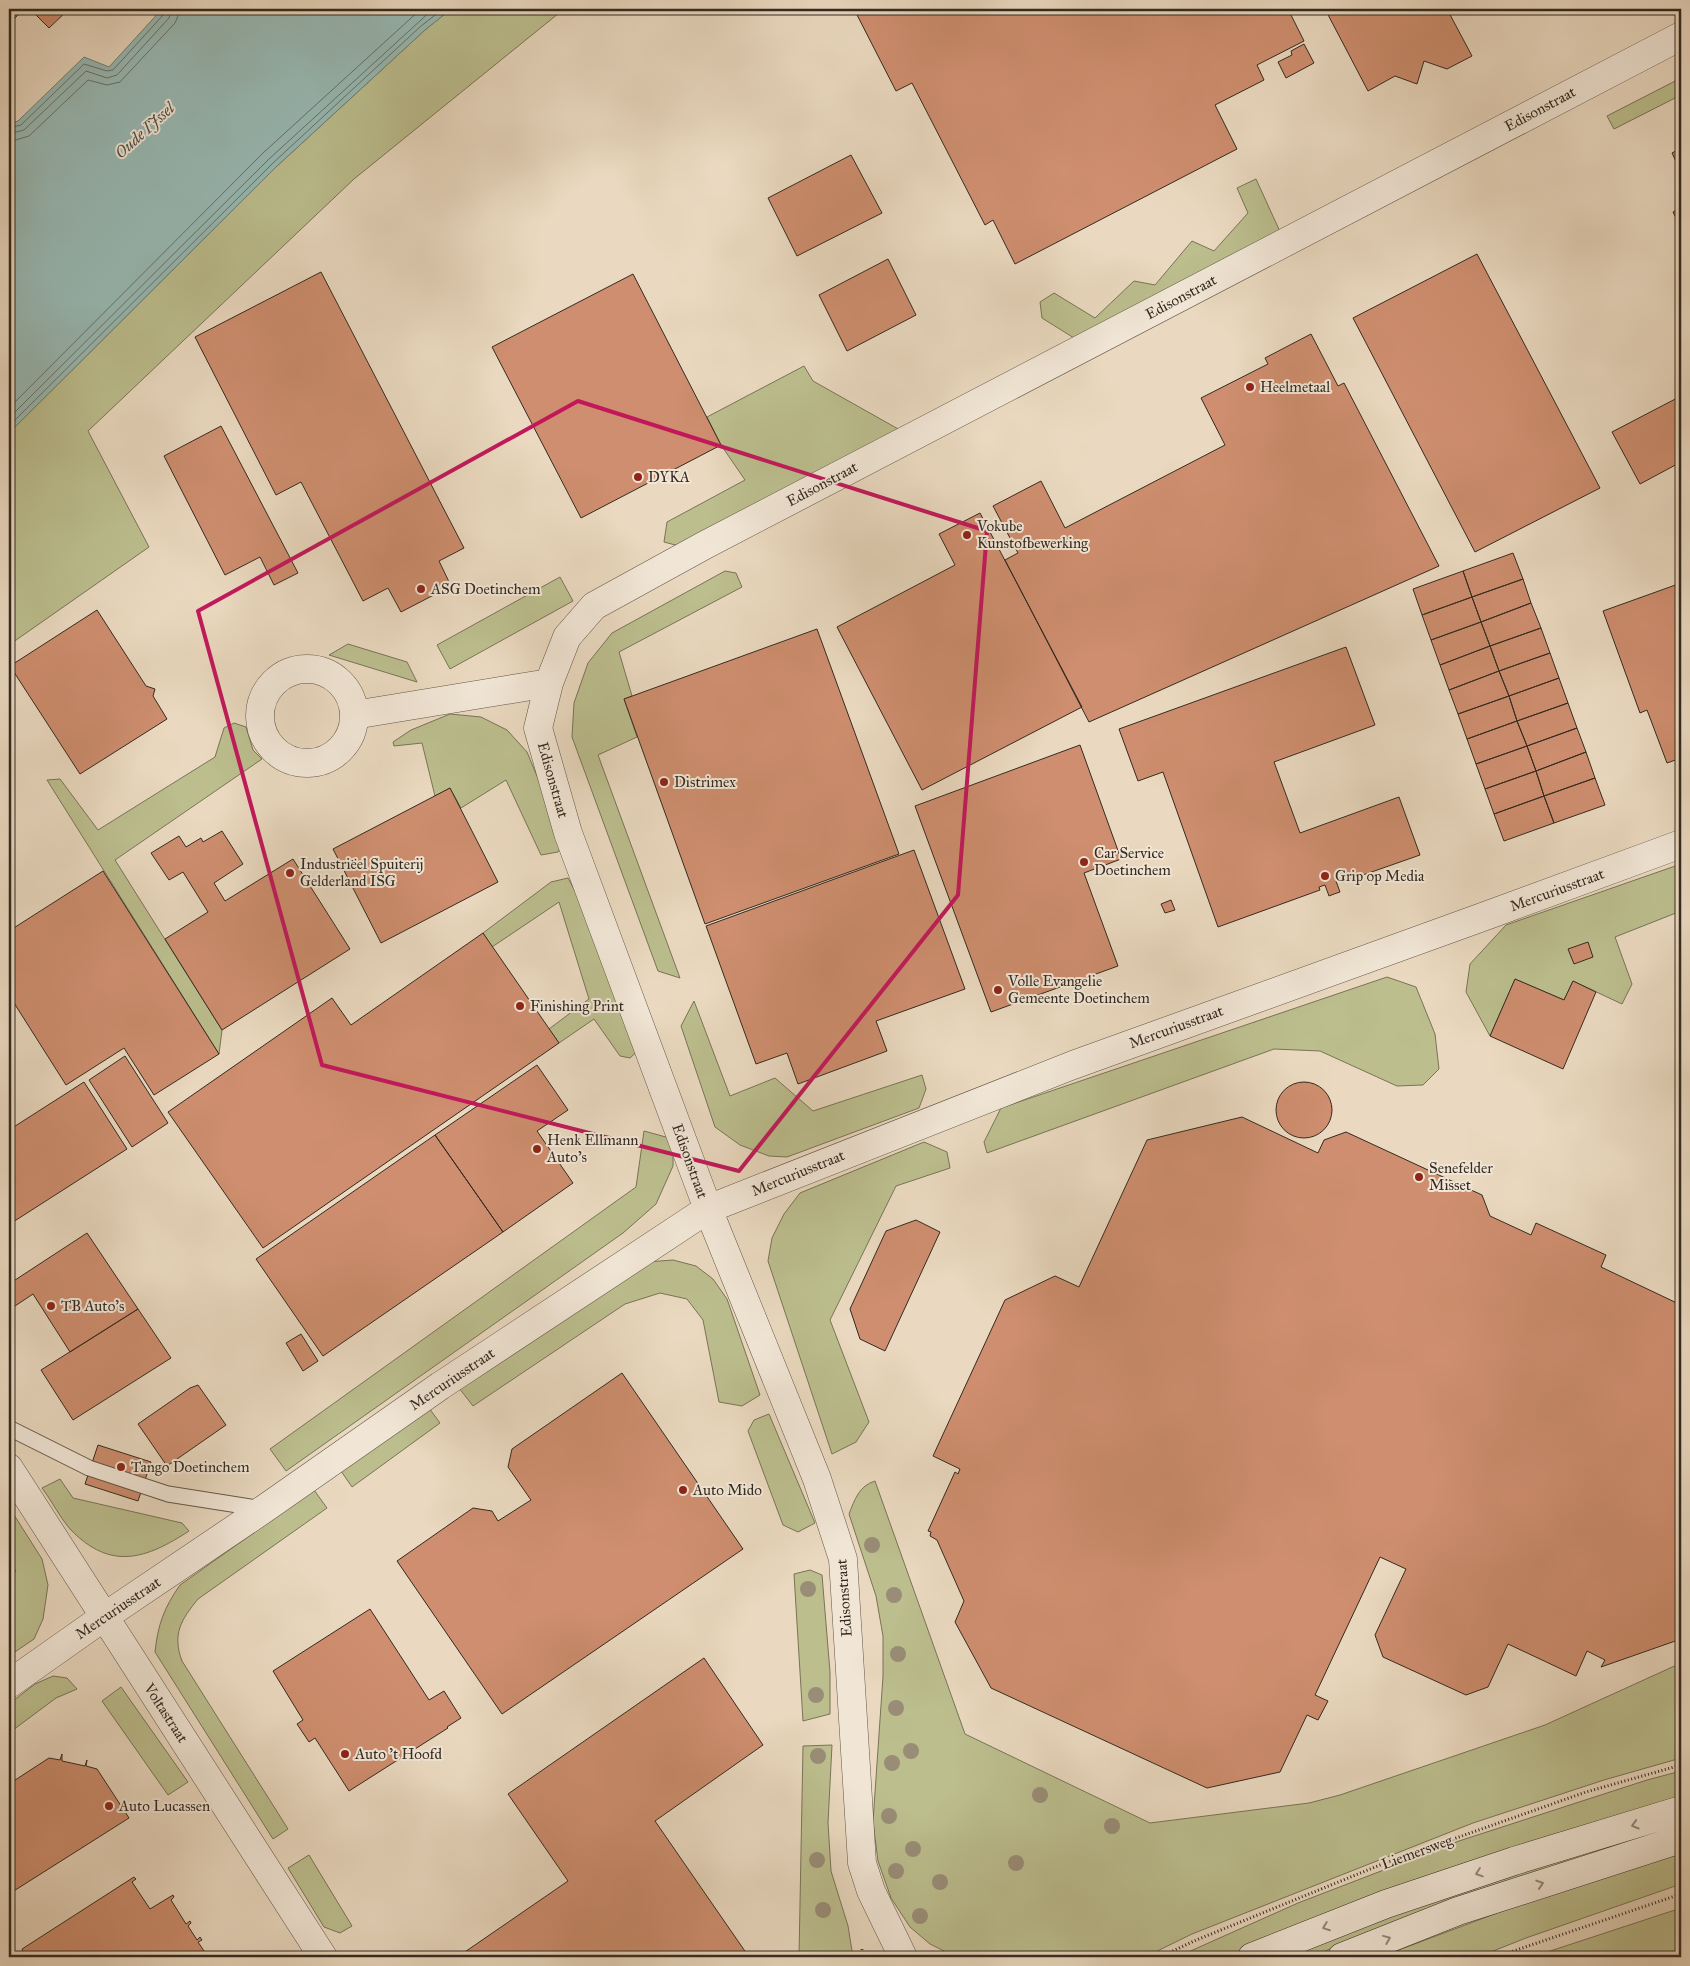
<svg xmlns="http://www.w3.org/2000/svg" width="1690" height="1966" viewBox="0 0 1690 1966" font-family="'IM FELL Great Primer',serif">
	<rect width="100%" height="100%" fill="#ead9c0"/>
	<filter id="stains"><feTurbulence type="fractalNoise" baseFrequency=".004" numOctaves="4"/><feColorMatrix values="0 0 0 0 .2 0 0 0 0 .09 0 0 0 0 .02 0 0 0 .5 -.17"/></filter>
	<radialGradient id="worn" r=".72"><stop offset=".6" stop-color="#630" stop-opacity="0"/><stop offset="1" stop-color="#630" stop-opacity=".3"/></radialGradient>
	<path fill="#bcbe8e" stroke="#787457" d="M451 9H564L354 179 88 431 149 547 9 645V433L276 167 425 30Z
		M1681 78V95L1614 129 1607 116Z
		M1256 179 1282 236 1074 338 1042 318 1040 302 1054 293 1095 318 1134 281 1155 285 1192 241 1214 251 1248 213 1237 188Z
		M804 366 813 381 900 430 683 547 664 542 667 522 745 480 721 445 707 417Z
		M725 571 736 573 742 587 619 652 632 696 624 699 637 737 598 755 680 978 658 971 572 737 574 703 588 663 612 633Z
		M560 577 573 601 450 669 437 645Z
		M348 644 407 662 417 682 329 655Z
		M450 714 481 717 507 730 527 752 564 841 558 852 541 855 506 780 461 808 450 788 435 796 422 743 394 746 393 742 411 730Z
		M234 723 246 727 253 750 262 759 115 860 222 1030 219 1054 47 780 60 779 98 830 215 757 224 728Z
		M1681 864V911L1615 937 1632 984 1622 1004 1573 981 1564 1000 1515 979 1490 1036 1466 992 1470 964 1506 925Z
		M568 878 582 904 641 1048 630 1058 620 1056 594 1019 559 1043 549 1029 589 999 559 902 492 947 483 933 551 882Z
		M1387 977 1416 987 1435 1034 1439 1069 1423 1085 1397 1086 1320 1051 1274 1049 987 1153 984 1142 1001 1108Z
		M694 1001 730 1096 775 1078 813 1111 922 1075 926 1089 919 1108 787 1157 769 1156 740 1145 715 1127 681 1026Z
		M644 1131 673 1139V1166L656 1204 623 1233 286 1471 270 1449 636 1187Z
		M924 1142 947 1152 950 1168 896 1186 830 1320 869 1422 856 1442 832 1454 768 1261 772 1238 784 1214 800 1193Z
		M673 1260 696 1266 713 1279 727 1299 760 1395 742 1406 719 1402 703 1320 687 1299 660 1293 625 1304 473 1406 459 1388 647 1262Z
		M429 1408 440 1423 352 1487 341 1471Z
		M769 1414 815 1523 798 1532 783 1525 748 1431 754 1420Z
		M60 1479 73 1498 182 1523 189 1531C146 1559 111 1571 71 1530 60 1518 52 1501 42 1488Z
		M875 1481 965 1734 1150 1823 1309 1803 1340 1795 1545 1725 1681 1663V1758L1604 1780 1473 1823 1192 1934 1145 1957H956L930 1944 910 1927 891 1898 878 1861 873 1822 883 1676V1636L876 1596 849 1514C855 1499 859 1486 875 1481Z
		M314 1490 327 1508 198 1599C181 1620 172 1634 182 1661L288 1829 273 1839 155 1652C158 1624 164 1608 180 1585Z
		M9 1507 42 1559 48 1585 43 1619 34 1639 9 1656V1576L16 1571 9 1561Z
		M810 1570 822 1575 830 1672V1714L803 1721 794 1574Z
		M53 1676 67 1678 77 1689 56 1698 9 1733V1704L35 1684Z
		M121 1687 188 1782 168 1795 102 1701Z
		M832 1745 828 1823 831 1871 848 1926 853 1957H799L803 1746Z
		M1681 1771V1798L1318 1918 1227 1957H1177L1298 1903 1459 1841 1647 1780Z
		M1681 1822V1828L1348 1942 1310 1957H1282L1467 1887Z
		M1681 1850V1884L1526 1938 1478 1957H1380L1545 1895Z
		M309 1855 352 1926 340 1933 324 1927 288 1868Z
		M1681 1908V1957H1532Z"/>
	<path fill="#98bab5" stroke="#708079" d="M162 9H451L425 30 276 167 9 433V124L18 121 84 57 109 67Z"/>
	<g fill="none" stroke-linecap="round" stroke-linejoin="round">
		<path stroke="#66726a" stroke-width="1" d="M9 128 21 125 84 64 107 71 113 70 164 14 165 9
			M9 134 24 130 86 71 107 78 117 75 169 18 172 9
			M9 142 29 136 88 80 107 85 120 82 175 23 178 16 179 9
			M9 408 263 153 421 9
			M9 418 269 159 433 9
			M9 426 273 163 421 26 443 9"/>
	</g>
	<path fill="#ce8e6f" stroke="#342a20" d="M9 9H24L9 24Z
		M30 9H69L49 28Z
		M854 9H1288L1304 41 1257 65 1264 80 1215 105 1237 149 1015 264 993 220 985 225 912 83 896 91Z
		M1325 9H1447L1472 56 1447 69 1424 61 1417 84 1395 76 1368 91Z
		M1304 44 1314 63 1286 78 1278 62 1292 55 1291 51Z
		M1681 148V172L1672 153Z
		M851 155 882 213 797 256 768 198Z
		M1681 208V228L1673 212Z
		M1477 254 1600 488 1475 552 1353 318Z
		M888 259 916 315 847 351 819 295Z
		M321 272 464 548 439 561 451 586 401 612 388 588 363 601 301 482 276 495 195 337Z
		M633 274 721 445 581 518 492 347Z
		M1311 334 1338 386 1344 383 1439 566 1089 722 1005 560 1018 553 993 506 1041 481 1065 528 1225 445 1201 398 1268 364 1265 358Z
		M1681 396V462L1640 484 1612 432Z
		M221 426 298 573 274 585 260 557 225 575 164 456Z
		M980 513 1082 707 922 790 837 627 955 565 939 534Z
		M1513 553 1523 579 1472 597 1463 571Z
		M1463 571 1472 597 1422 615 1413 589Z
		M1523 579 1531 603 1481 622 1472 597Z
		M1681 583V758L1667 763 1647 710 1640 713 1603 611Z
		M1472 597 1481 622 1431 640 1422 615Z
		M1531 603 1541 628 1490 646 1481 622Z
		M97 610 146 686 155 689 153 696 167 719 80 774 10 666Z
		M1481 622 1490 646 1440 665 1431 640Z
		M1541 628 1550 653 1499 671 1490 646Z
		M817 629 899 854 705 924 624 699Z
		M1490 646 1499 671 1449 690 1440 665Z
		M1346 647 1375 725 1274 762 1300 833 1399 797 1420 855 1343 882 1342 880 1336 881 1340 892 1334 894 1329 896 1325 885 1319 887 1320 890 1218 927 1163 772 1138 781 1119 729Z
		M1550 653 1559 678 1509 696 1499 671Z
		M1499 671 1509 696 1458 714 1449 690Z
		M1559 678 1568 703 1517 721 1509 696Z
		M1509 696 1517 721 1467 739 1458 714Z
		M1568 703 1577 728 1527 746 1517 721Z
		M1517 721 1527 746 1476 764 1467 739Z
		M1577 728 1586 752 1536 771 1527 746Z
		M1080 745 1121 859 1084 873 1118 966 991 1012 915 806Z
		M1527 746 1536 771 1485 789 1476 764Z
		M1586 752 1595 778 1544 796 1536 771Z
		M1536 771 1544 796 1494 814 1485 789Z
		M1595 778 1605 805 1554 823 1544 796Z
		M450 788 498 882 381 943 333 849Z
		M1544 796 1554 823 1504 841 1494 814Z
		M222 831 243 864 214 883 225 901 293 859 350 949 222 1030 165 939 208 912 183 872 169 880 151 853 179 836 186 847 201 838 203 842Z
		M914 850 965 989 876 1021 887 1051 798 1084 787 1053 756 1064 706 926Z
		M103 871 219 1054 154 1095 124 1048 66 1085 9 995V931Z
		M1171 900 1175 910 1165 913 1161 904Z
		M483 933 559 1043 263 1248 168 1112 332 998 351 1025Z
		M1588 942 1593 957 1574 964 1568 949Z
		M1515 979 1564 1000 1573 981 1596 992 1563 1069 1490 1036Z
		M125 1056 168 1123 132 1147 89 1080Z
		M537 1065 568 1110 537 1131 573 1183 503 1232 435 1135Z
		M1276 1110a28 28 0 1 1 56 0a28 28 0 1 1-56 0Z
		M84 1082 127 1149 13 1222 9 1216V1130Z
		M1242 1117 1318 1153 1324 1140 1346 1132 1482 1195 1490 1216 1531 1235 1536 1223 1606 1255 1601 1267 1681 1305V1639L1601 1667 1605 1660 1587 1651 1576 1676 1508 1644 1488 1687 1466 1695 1383 1657 1375 1635 1406 1569 1380 1557 1315 1695 1328 1701 1318 1720 1307 1715 1280 1772 1207 1788 991 1688 955 1622 964 1601 937 1540 930 1536 931 1532 928 1531 955 1472 958 1474 960 1469 933 1456 1005 1300 1055 1276 1079 1287 1147 1140Z
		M435 1135 503 1232 323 1356 256 1259Z
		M916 1220 940 1232 885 1351 860 1339 850 1309 886 1231Z
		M87 1233 138 1309 70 1352 33 1294 9 1310V1284Z
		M138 1309 171 1358 73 1420 41 1370Z
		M301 1334 318 1361 303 1371 286 1343Z
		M622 1373 743 1549 502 1714 397 1561 473 1508 492 1511 498 1521 531 1500 508 1467 512 1449Z
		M198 1385 226 1425 167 1466 138 1424 190 1388Z
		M98 1445 151 1462 138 1501 85 1484Z
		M370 1609 429 1700 444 1691 461 1718 447 1727 448 1728 349 1791 315 1738 309 1742 297 1724 303 1720 273 1671Z
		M704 1658 763 1745 655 1821 749 1957H460L459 1956 568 1881 508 1794Z
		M62 1754V1761L85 1766 87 1760 86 1766 97 1769 129 1818 9 1894V1784L49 1758 60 1760Z
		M134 1877 136 1879 132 1882 150 1909 173 1895 174 1897 171 1900 186 1924 190 1921 191 1923 188 1926 197 1940 200 1937 202 1940 198 1942 208 1957H24L25 1956 22 1949Z"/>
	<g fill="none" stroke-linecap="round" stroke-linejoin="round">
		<defs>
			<path id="service" d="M9 1428 89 1468 168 1494 263 1509"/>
			<path id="minor" d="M260 716a47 47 0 1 1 94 0a47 47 0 1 1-94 0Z
				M354 715 549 683
				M9 1468 323 1957
				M9 1684 104 1617 264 1509 440 1386 708 1209 1073 1065 1488 915 1681 844
				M903 1957 871 1891 862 1863 843 1559 817 1479 708 1209 568 833 538 728 549 683 567 637 594 606 705 545 1681 36"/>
			<path id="secondary" d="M1252 1957 1386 1904 1514 1861 1681 1810
				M1342 1957 1458 1911 1681 1839"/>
		</defs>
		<use href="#service" stroke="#625648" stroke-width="17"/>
		<use href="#minor" stroke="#625648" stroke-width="29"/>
		<use href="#secondary" stroke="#342a20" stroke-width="29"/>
		<path stroke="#342a20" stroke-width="3" stroke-dasharray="1 2.5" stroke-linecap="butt" d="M861 1957 862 1949
			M1160 1957 1194 1941 1380 1865 1586 1792 1681 1765
			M1496 1957 1681 1894"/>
		<use href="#service" stroke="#f1e6d6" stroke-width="15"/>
		<use href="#minor" stroke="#f1e6d6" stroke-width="28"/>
		<use href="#secondary" stroke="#f1e6d6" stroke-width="28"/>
	</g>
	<g fill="#998d77">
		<circle cx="872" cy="1545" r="8"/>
		<circle cx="808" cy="1589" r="8"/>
		<circle cx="894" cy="1595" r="8"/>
		<circle cx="898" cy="1654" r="8"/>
		<circle cx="816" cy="1695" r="8"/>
		<circle cx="896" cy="1708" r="8"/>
		<circle cx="911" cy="1751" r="8"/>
		<circle cx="818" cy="1756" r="8"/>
		<circle cx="892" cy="1763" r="8"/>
		<circle cx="1040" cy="1795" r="8"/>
		<circle cx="889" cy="1816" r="8"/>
		<circle cx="1112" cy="1826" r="8"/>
		<circle cx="913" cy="1849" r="8"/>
		<circle cx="817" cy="1860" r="8"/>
		<circle cx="1016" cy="1863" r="8"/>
		<circle cx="896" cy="1871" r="8"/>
		<circle cx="940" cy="1882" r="8"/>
		<circle cx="823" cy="1910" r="8"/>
		<circle cx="920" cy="1916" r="8"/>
	</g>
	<defs><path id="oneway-chevron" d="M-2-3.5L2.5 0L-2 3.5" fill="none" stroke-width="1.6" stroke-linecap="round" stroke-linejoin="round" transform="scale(1.25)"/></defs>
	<g stroke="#92887b">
		<use href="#oneway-chevron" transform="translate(1635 1825) rotate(163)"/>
		<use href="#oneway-chevron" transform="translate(1479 1873) rotate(161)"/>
		<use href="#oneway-chevron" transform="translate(1540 1884) rotate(-18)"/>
		<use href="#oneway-chevron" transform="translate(1326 1927) rotate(159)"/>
		<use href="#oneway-chevron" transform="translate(1387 1939) rotate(-22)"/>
	</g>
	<path fill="none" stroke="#c2185b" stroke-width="4" stroke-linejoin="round" d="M578 401 987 531 958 895 739 1171 322 1065 198 611Z"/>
	<g fill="#8f2418" stroke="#f1e6d6" stroke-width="2">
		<circle cx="1250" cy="387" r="5"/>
		<circle cx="638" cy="477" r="5"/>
		<circle cx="967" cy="535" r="5"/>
		<circle cx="421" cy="589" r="5"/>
		<circle cx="664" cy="782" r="5"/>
		<circle cx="1084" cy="862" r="5"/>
		<circle cx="290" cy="873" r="5"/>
		<circle cx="1325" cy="876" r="5"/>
		<circle cx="998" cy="990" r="5"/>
		<circle cx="520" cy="1006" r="5"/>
		<circle cx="537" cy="1149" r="5"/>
		<circle cx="1419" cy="1177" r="5"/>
		<circle cx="51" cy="1306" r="5"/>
		<circle cx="121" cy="1467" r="5"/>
		<circle cx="683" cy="1490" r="5"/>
		<circle cx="345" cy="1754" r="5"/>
		<circle cx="109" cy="1806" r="5"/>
	</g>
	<g text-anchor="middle" stroke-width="4" stroke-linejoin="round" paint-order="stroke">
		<g font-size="15" fill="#342a20" stroke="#f1e6d6">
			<text transform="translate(1540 109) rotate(-28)" y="5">Edisonstraat</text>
			<text transform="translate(1181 297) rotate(-28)" y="5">Edisonstraat</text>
			<text transform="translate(822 484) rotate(-28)" y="5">Edisonstraat</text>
			<text transform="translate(553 780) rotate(74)" y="5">Edisonstraat</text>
			<text transform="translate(1557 890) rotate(-20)" y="5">Mercuriusstraat</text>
			<text transform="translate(1176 1027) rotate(-20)" y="5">Mercuriusstraat</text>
			<text transform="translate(690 1161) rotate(70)" y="5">Edisonstraat</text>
			<text transform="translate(798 1173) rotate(-22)" y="5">Mercuriusstraat</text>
			<text transform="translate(452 1379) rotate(-34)" y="5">Mercuriusstraat</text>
			<text transform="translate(844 1598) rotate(-94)" y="5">Edisonstraat</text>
			<text transform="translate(118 1608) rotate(-34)" y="5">Mercuriusstraat</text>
			<text transform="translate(166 1713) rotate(57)" y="5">Voltastraat</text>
			<text transform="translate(1417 1852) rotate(-20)" y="5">Liemersweg</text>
		</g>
		<g font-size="15" fill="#342a20" stroke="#f1e6d6" text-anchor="start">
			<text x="1260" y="392">Heelmetaal</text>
			<text x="648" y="482">DYKA</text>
			<text x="977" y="531">Vokube<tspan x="977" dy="17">Kunstofbewerking</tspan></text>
			<text x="431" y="594">ASG Doetinchem</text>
			<text x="674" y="787">Distrimex</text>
			<text x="1094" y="858">Car Service<tspan x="1094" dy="17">Doetinchem</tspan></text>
			<text x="300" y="869">Industriëel Spuiterij<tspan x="300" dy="17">Gelderland ISG</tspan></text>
			<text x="1335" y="881">Grip op Media</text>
			<text x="1008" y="986">Volle Evangelie<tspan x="1008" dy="17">Gemeente Doetinchem</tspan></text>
			<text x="530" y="1011">Finishing Print</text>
			<text x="547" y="1145">Henk Ellmann<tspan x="547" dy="17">Auto's</tspan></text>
			<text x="1429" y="1173">Senefelder<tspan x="1429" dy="17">Misset</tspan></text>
			<text x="61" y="1311">TB Auto's</text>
			<text x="131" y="1472">Tango Doetinchem</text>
			<text x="693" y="1495">Auto Mido</text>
			<text x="355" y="1759">Auto 't Hoofd</text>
			<text x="119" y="1811">Auto Lucassen</text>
		</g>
		<g font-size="16" font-style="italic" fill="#4d4e45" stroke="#f1e6d6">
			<text transform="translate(144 130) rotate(-42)" y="6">Oude IJssel</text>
		</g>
	</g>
	<rect width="1690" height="1966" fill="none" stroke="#ead9c0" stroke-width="30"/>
	<rect x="10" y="10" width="1670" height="1946" fill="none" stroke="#342a20" stroke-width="2.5"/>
	<rect x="15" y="15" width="1660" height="1936" fill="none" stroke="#342a20"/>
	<rect width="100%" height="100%" filter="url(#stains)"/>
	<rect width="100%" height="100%" fill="url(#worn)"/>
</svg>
